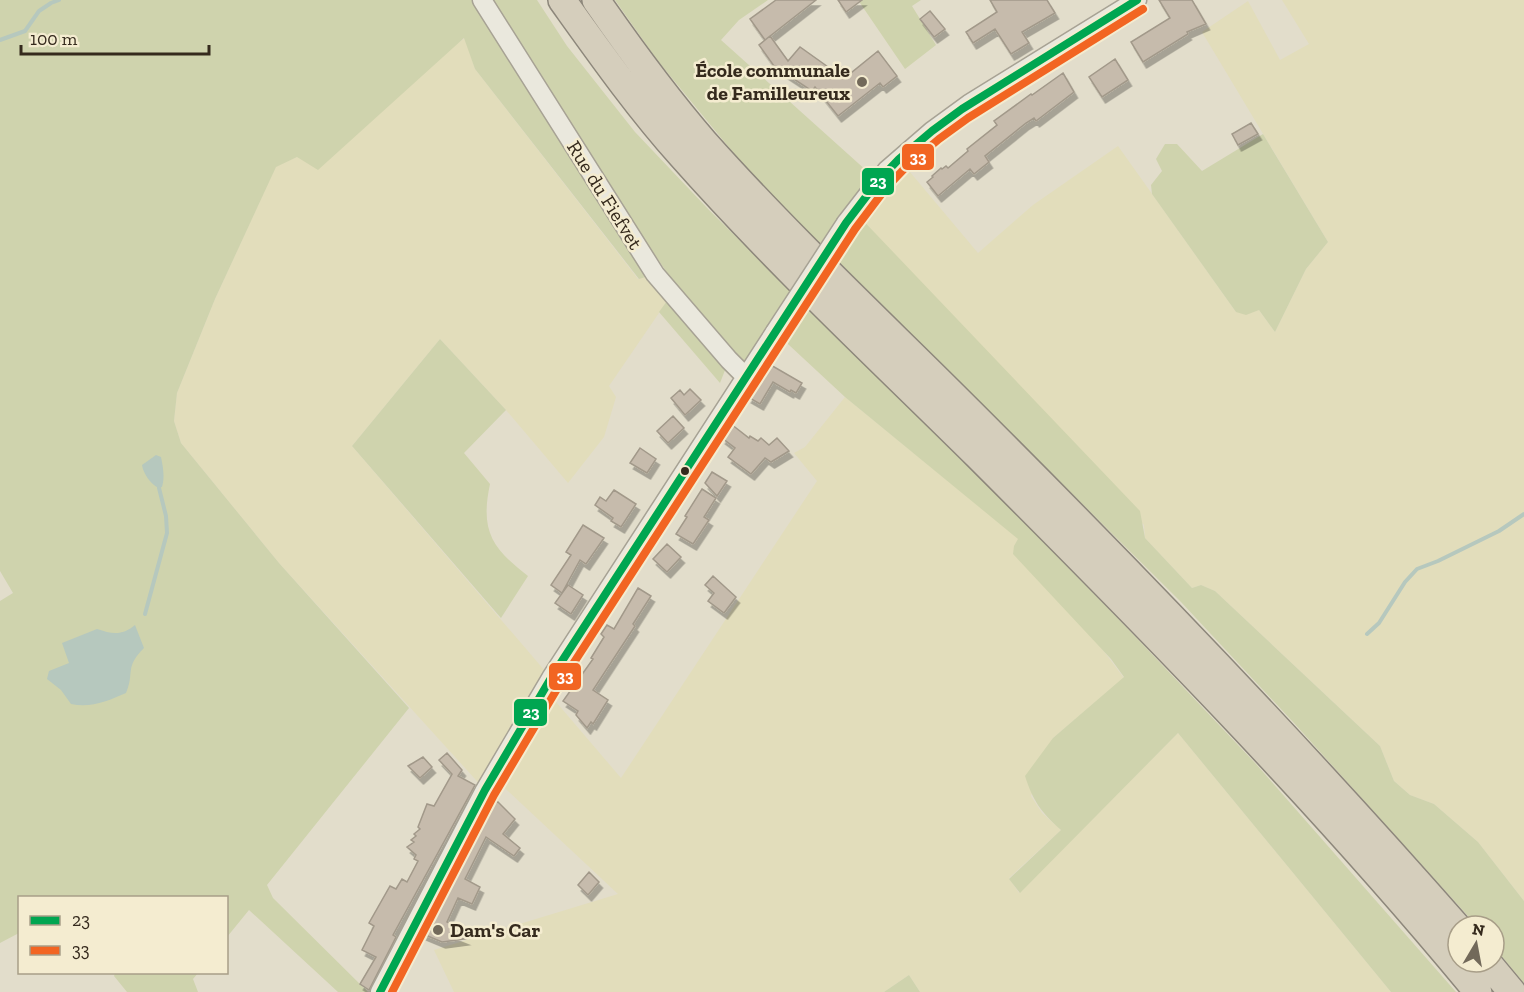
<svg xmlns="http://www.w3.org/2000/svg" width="1524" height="992" viewBox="0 0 1524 992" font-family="'Zilla Slab',serif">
	<defs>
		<filter id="shadow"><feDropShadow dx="3.5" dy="6" stdDeviation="0" flood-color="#0004"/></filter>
	</defs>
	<rect width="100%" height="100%" fill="#e2ddcb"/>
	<path fill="#e2ddbb" d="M1282 0H1524V901L1478 842 1434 804 1410 795 1394 781 1380 746 1215 591 1201 585 1192 588 1145 538 1144 525 855 212 899 159 978 253 1033 205 1118 146 1236 312 1259 310 1275 332 1306 269 1328 242 1202 32 1248 1 1280 60 1309 44Z
		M465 38 475 69 638 279 655 274 672 294 609 386 616 397 604 437 568 483 506 410 440 339 352 446 551 678 545 689 621 778 817 481 794 453 805 447 845 397 1019 539 1124 678 1053 738 1031 796 1042 813 1061 830 1009 878 1019 893 1178 733 1391 992H920L909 975 884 992H454L434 950 618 894 493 777 485 790 279 563 181 443 174 421 177 393 215 299 276 166 297 157Z"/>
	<path fill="#cfd3ad" d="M0 0H482L655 274 639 279 475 69 464 38 318 170 297 157 276 167 215 299 177 393 174 421 181 443 279 563 409 708 267 885 273 898 368 992H338L249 910 227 937 226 898H20L19 933 0 943V601L13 593 0 571Z
		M492 0H537L567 46 635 132 709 210 1013 511 1131 632 1256 764 1456 992H1391L1178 733 1020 893 1009 879 1061 830C1041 812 1033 801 1025 776L1053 738 1124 677 1111 659 1013 554 1014 546 1018 539 845 397 775 332 749 361 730 360 670 277 616 198Z
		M615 0H768L739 20 721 40 878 181 855 212 1140 511 1145 538 1192 588 1201 585 1215 591 1380 746 1394 781 1410 795 1434 804 1478 842 1524 901V983L1494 947V926H1477L1294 723 1181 602 828 251 789 219 750 173 657 60Z
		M858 0H921L912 6 936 45 905 69Z
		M1263 134 1328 242 1306 269 1275 332 1259 310 1246 315 1236 312 1152 194 1151 185 1162 171 1156 159 1165 144H1177L1202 171Z
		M672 294 729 360 720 383 659 312Z
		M440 339 506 410 464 453 490 484C480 531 492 548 528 576L501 618 352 446Z
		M115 973H198L193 979 198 992H127L114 976Z
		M909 975 920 992H884Z"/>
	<path fill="#b6c8be" d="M156 455 161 457C163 467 165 477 162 487L159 488C151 485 143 473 142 465Z
		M135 625 144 648C124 668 135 672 126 693 108 701 91 708 71 704L61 690 47 679 49 671 69 663 62 643 97 629C112 634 122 636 135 625Z"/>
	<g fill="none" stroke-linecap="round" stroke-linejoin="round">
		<path stroke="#b6c8be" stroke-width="4" d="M0 40 25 31 39 11 51 3 59 0
			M145 614 167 533 166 516 159 488
			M1367 634 1379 623 1405 582 1417 569 1438 561 1499 531 1524 514"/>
	</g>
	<path fill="#c6bbac" stroke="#a2998a" stroke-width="1.5" filter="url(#shadow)" d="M776 0H816L765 40 750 19Z
		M838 0H862L846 12Z
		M990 0H1047L1055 13 1022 32 1029 43 1011 54 995 29 973 43 966 32 997 12Z
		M1159 0H1192L1206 24 1187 32 1188 34 1143 62 1131 42 1170 18Z
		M930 11 945 29 934 37 920 19Z
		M770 36 788 61 800 47 831 69 842 67 852 72 878 51 897 76 883 87 880 83 838 116 815 87 812 91 774 66 759 45Z
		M1115 59 1128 80 1102 97 1089 77Z
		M1063 73 1074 92 1036 121 1034 118 1026 123 985 156 989 162 974 174 970 169 938 196 927 182 933 177 932 176 941 168 942 169 946 166 948 168 968 151 967 149 997 125 994 121 1031 94 1032 95Z
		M1251 123 1258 134 1238 145 1232 134Z
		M769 364 802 383 796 393 791 390 790 392 773 382 760 404 748 397Z
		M690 389 701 400 685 415 671 398 680 390 684 395Z
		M673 416 684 428 668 443 657 431Z
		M731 424 749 438 750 436 758 441 761 438 769 445 777 438 789 451 771 462 765 458 751 474 728 457 735 448 722 438Z
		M640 448 656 459 647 473 630 463Z
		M712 472 727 481 717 496 705 483Z
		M702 489 716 498 704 517 709 520 693 544 676 534 687 517 685 516Z
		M614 490 636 504 621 527 611 521 613 518 595 505 600 497 606 501Z
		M583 525 604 538 586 564 580 560 562 593 551 585 571 555 566 552Z
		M667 544 681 557 667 572 653 559Z
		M713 576 736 597 724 613 708 601 714 593 705 585Z
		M568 585 583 595 571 614 555 603Z
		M638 588 651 596 633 624 635 626 593 690 608 700 593 724 591 722 587 728 576 715 578 711 563 701 593 659 591 658 604 637 601 634 607 625 614 629Z
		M447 753 462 770 458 776 475 785 393 935 396 937 369 990 360 984 376 957 362 950 374 926 369 923 390 886 396 889 402 879 407 882 418 861 414 859 416 855 407 847 414 842 411 840 416 836 414 834 420 829 418 827 427 804 434 806 452 774 439 760Z
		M423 757 432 767 420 778 408 766Z
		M497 801 515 819 503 834 520 848 514 856 486 837 465 879 480 887 472 904 458 898 447 922 453 925 450 933 465 939 442 942 423 934 484 816Z
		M589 872 599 882 588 895 578 885Z"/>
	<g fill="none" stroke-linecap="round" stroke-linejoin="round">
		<defs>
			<path id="minor" d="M482 0 655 274 729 360 745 376
				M846 223 887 170 932 131 969 104 1137 0
				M380 992 485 790 551 678 775 332"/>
			<path id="highway" d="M562 0C600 53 638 107 682 156 775 261 878 357 978 456 1150 628 1323 804 1478 992
				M596 0C630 49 665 97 704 142 794 243 895 336 990 432 1151 593 1308 757 1458 928
				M1487 962 1512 992"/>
		</defs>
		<use href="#minor" stroke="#a7a294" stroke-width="21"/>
		<use href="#highway" stroke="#8d877b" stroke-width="30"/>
		<use href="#minor" stroke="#eae8dd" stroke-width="18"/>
		<use href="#highway" stroke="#d5cebc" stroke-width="27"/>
		<defs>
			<path id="minor-bridge" d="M775 332 846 223"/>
		</defs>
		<use href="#minor-bridge" stroke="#a7a294" stroke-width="21" stroke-linecap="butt"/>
		<use href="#minor-bridge" stroke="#eae8dd" stroke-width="18"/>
		<defs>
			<path id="bus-1" d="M380 992 485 790 551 678 846 223 878 181 899 159 932 131 962 109 1137 0"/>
			<path id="bus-2" d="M392 992 494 795 560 684 855 229 886 188 906 167 939 139 968 118 1143 9"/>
		</defs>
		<use href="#bus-1" stroke="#f4ecd0" stroke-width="12"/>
		<use href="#bus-2" stroke="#f4ecd0" stroke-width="12"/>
		<use href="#bus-1" stroke="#00a651" stroke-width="8"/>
		<use href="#bus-2" stroke="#f26522" stroke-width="8"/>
	</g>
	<g fill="#72695a" stroke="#f4ecd0" stroke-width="2">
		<circle cx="862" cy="82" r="6"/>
		<circle cx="438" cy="930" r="6"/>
	</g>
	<circle fill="#352a1d" stroke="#f4ecd0" stroke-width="2" cx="685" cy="471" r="5"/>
	<g text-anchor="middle" stroke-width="5" stroke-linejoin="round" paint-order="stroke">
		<g font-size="20" font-weight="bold" fill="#352a1d" stroke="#f4ecd0" text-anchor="end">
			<text x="850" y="77">École communale<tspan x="850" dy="23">de Familleureux</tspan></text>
			<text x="450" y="937" text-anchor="start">Dam's Car</text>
		</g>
		<g font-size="20" fill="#352a1d" stroke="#f4ecd0">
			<text transform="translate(605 195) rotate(58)" y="7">Rue du Fiefvet</text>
		</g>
	</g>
	<g stroke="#f4ecd0" stroke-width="2">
		<rect x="901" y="143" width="34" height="28" rx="6" fill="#f26522"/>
		<rect x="861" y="167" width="34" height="29" rx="6" fill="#00a651"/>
		<rect x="548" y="662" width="34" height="29" rx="6" fill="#f26522"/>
		<rect x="513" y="698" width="35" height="29" rx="6" fill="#00a651"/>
	</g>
	<g font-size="16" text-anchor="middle" font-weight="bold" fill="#fff">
		<text x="918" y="163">33</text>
		<text x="878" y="187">23</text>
		<text x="565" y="682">33</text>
		<text x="531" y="718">23</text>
	</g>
	<rect x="18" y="896" width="210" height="78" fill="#f4ecd0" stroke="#a89e88" stroke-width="1.5"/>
	<rect x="30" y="916" width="30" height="9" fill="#00a651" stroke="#a89e88" stroke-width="1.5"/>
	<text x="72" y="926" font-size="18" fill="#352a1d">23</text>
	<rect x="30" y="946" width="30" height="9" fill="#f26522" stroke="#a89e88" stroke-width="1.5"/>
	<text x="72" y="956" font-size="18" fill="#352a1d">33</text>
	<g transform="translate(1476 944) rotate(10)"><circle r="28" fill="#f4ecd0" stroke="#a89e88" stroke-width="1.5"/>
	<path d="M0-4.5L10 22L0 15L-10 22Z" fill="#72695a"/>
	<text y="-9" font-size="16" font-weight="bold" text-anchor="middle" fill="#352a1d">N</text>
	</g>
	<path d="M21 45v9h188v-9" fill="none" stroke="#352a1d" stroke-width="3"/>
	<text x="30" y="45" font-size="18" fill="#352a1d" stroke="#f4ecd0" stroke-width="4.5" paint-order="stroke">100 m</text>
</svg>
